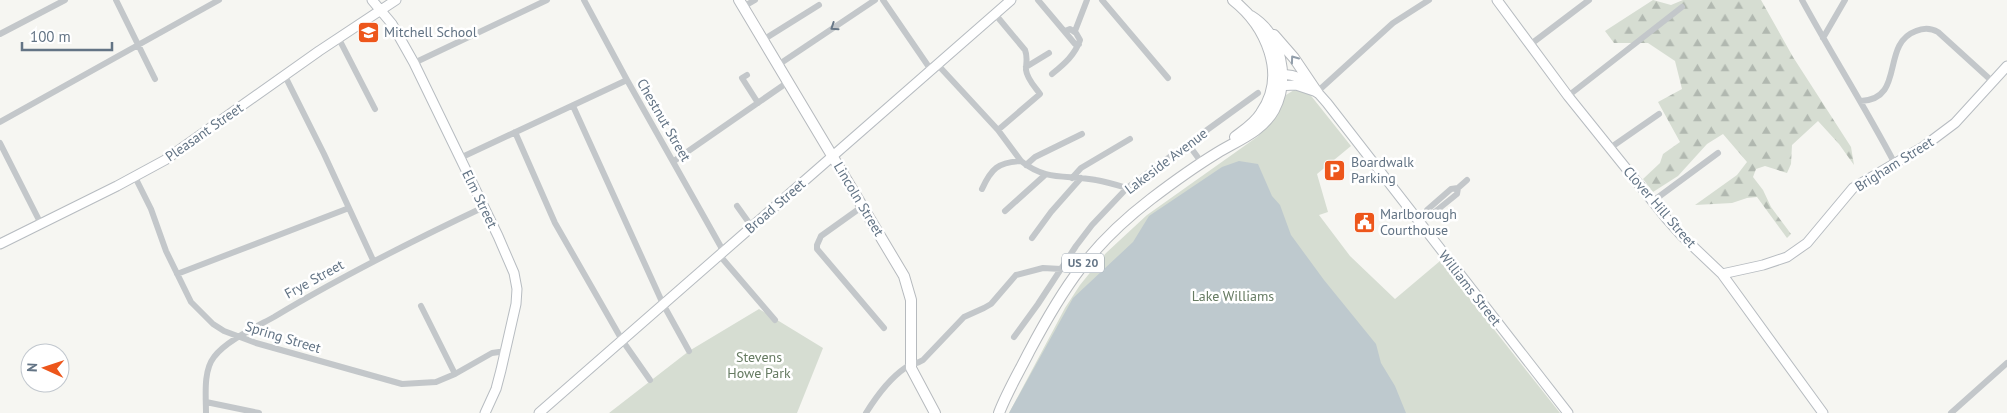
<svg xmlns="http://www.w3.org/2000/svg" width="2007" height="413" viewBox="0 0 2007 413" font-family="'PT Sans',sans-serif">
	<defs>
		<pattern id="forest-firs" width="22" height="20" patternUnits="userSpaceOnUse" patternTransform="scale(1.25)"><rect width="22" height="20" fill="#d6ddd2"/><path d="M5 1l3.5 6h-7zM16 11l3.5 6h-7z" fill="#b1b8b0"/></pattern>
	</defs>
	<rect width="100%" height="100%" fill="#f6f6f2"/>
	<path fill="url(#forest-firs)" d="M1653 0 1671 5 1683 0H1761L1793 57 1851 147 1854 165 1839 144 1818 121 1792 145 1791 164 1787 173 1765 166 1756 169 1753 177 1763 190 1771 207 1791 234 1787 238 1757 197 1747 198 1732 203 1695 205 1737 175 1747 162 1723 134 1707 144 1678 176 1653 192 1643 179 1660 163 1663 154 1680 142 1658 102 1682 89 1675 61 1648 43H1614L1605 31Z"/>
	<path fill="#d6ddd2" d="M1294 90 1308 92 1312 97 1351 146 1317 174 1328 212 1319 215 1350 256 1395 299 1440 261 1560 413H1009L1065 308 1080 285 1106 253 1147 215 1257 137 1273 121 1286 95Z
		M759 309 823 348 797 413H609L689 351Z"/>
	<path fill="#bec9ce" d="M1239 161 1258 164 1272 196 1280 205 1291 235 1324 280 1376 344 1381 363 1395 386 1406 413H1009L1073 298 1133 242 1149 216 1222 167Z"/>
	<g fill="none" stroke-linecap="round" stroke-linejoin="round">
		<defs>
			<path id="secondary" d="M372 0 392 24 414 63 498 236 514 273 517 289 516 304 501 370 496 389 485 413
				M1497 0 1568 96 1666 218 1682 236 1722 274 1823 413
				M1276 74C1305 74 1309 83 1327 103L1568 413
				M1275 86 1296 85 1314 91
				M0 244 117 186 165 160 319 51 396 0
				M1722 274 1763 265 1787 257 1807 243 1853 188 1923 147 1955 123 2007 66
				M539 413 1011 0"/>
			<path id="primary" d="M739 0 904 276 911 300V368L935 413
				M1233 0C1266 26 1288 75 1261 113 1255 123 1244 130 1235 137
				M1274 35 1294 58 1317 92
				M999 413C1007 392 1019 372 1029 352 1064 286 1091 245 1151 199 1172 183 1194 167 1217 153 1236 141 1262 132 1274 110 1290 80 1282 35 1251 16"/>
		</defs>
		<use href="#secondary" stroke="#b7bcc1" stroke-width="11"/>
		<use href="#primary" stroke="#b6babe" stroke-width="12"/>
		<path stroke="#c3c7ca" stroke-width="6" d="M116 0 155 79
			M584 0 627 80 721 247V257L775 320
			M883 0 931 70
			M1038 0 1075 44H1079
			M1102 0 1168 78
			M1802 0C1832 55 1865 107 1894 162
			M743 7 755 0
			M995 14 1025 50C1028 57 1026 62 1026 70 1027 79 1035 87 1040 94L998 130
			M1075 31 1087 0
			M0 34 65 0
			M1823 38 1845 0
			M339 39 375 109
			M763 40 819 5
			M1531 44 1589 0
			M414 63 547 0
			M937 64 998 130 1021 161C1047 182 1067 174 1096 180 1107 182 1117 185 1127 188
			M778 65 875 0
			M1026 67 1049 53
			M1052 74C1064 64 1075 55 1080 40L1076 33 1070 29 1065 31
			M747 75 742 78 758 103
			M285 76 324 154 373 260
			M1317 92 1393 23 1429 0
			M1568 96 1682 7
			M1861 101C1906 99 1880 44 1916 31 1923 28 1931 28 1938 32L1993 82
			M573 106 663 304 689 351
			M0 122 219 0
			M515 132 555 223 622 340 650 380
			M0 143 41 224
			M1188 144 1202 163
			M1610 148 1659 114
			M460 158 627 80
			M674 161 788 82
			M1026 165 1035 157 1082 134
			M135 177 151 209 166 251 191 302 213 324 224 331 256 343 402 384 436 382 455 374 492 353 499 352 506 354
			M1072 178 1081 168 1130 139
			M982 189C991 169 998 162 1021 161
			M1653 201 1718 153
			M737 206 752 227
			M863 206 821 236 817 245V249L884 328
			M1005 211 1045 175
			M1426 215 1427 210 1451 189 1458 188 1467 180
			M1423 218 1426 215H1431L1457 194 1458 188
			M1032 238 1051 212 1081 178
			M177 274 349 208
			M421 306 455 374
			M1014 337 1038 304 1076 246 1092 225 1127 188 1258 93
			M206 402 259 413
			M206 413C206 396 203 371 214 357 226 341 256 327 274 317 342 276 412 241 484 207
			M866 413C876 397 889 379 905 368 910 364 917 364 923 360L964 317 984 308 991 304 1016 275 1043 268 1061 269
			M1951 413 2007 363"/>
		<use href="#secondary" stroke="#fff" stroke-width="9"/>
		<use href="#primary" stroke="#fff" stroke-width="10"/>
	</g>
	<defs><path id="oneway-chevron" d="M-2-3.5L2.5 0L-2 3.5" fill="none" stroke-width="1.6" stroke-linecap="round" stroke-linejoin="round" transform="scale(1.25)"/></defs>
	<use stroke="#687888" href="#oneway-chevron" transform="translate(834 27) rotate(146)"/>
	<use stroke="#929eaa" href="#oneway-chevron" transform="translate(1294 59) rotate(-126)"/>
	<defs>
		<symbol id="school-square" viewBox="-11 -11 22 22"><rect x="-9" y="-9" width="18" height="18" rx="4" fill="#ed561b" stroke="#fff"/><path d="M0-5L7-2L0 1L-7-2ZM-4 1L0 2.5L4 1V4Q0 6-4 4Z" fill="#fff"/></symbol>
		<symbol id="parking-square" viewBox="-11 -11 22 22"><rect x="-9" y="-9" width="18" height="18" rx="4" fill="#ed561b" stroke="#fff"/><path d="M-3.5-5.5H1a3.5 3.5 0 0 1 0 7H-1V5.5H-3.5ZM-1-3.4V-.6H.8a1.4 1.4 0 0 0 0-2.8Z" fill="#fff"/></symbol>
		<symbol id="civic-square" viewBox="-11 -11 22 22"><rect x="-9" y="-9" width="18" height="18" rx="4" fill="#ed561b" stroke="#fff"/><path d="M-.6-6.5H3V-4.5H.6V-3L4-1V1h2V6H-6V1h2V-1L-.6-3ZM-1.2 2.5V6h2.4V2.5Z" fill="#fff"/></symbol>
	</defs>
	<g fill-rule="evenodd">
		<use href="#school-square" x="356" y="20" width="25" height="25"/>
		<use href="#parking-square" x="1322" y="158" width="25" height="25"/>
		<use href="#civic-square" x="1352" y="210" width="25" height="25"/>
	</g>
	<g text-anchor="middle" stroke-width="5" stroke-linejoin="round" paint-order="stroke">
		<rect fill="#fff" stroke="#929eaa" stroke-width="1" x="1062" y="253.5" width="42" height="19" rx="4"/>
		<g font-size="12" font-weight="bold" fill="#637485">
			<text x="1083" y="267">US 20</text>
		</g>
		<g font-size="14" fill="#637485" stroke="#fff" text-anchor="start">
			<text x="384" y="37">Mitchell School</text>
			<text x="1351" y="167">Boardwalk<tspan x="1351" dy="16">Parking</tspan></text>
			<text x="1380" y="219">Marlborough<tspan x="1380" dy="16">Courthouse</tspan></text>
		</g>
		<g font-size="14" fill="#637485" stroke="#fff">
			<text transform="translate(664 120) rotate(60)" y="5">Chestnut Street</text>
			<text transform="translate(204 132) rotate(-35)" y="5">Pleasant Street</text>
			<text transform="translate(1166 161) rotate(-37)" y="5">Lakeside Avenue</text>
			<text transform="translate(1894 164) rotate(-32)" y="5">Brigham Street</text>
			<text transform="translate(480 199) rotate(64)" y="5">Elm Street</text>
			<text transform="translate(859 199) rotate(59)" y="5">Lincoln Street</text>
			<text transform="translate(775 206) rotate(-41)" y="5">Broad Street</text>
			<text transform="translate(1660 207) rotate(49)" y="5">Clover Hill Street</text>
			<text transform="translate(314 279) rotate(-29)" y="5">Frye Street</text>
			<text transform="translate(1470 288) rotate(52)" y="5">Williams Street</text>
			<text transform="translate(283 337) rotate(17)" y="5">Spring Street</text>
		</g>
		<g font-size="14" fill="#667b62" stroke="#fff">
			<text x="1233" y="301">Lake Williams</text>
			<text x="759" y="362">Stevens<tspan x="759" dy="16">Howe Park</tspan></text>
		</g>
	</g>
	<g transform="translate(45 368) rotate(273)"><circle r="24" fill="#ffffff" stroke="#c1c7ce"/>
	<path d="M0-4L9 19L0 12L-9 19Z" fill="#ed561b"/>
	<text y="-8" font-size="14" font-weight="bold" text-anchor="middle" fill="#637485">N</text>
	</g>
	<path d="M22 42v8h90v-8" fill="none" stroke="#637485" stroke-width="2.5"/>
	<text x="30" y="42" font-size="15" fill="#637485" stroke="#ffffff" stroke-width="4" paint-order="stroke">100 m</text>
</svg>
